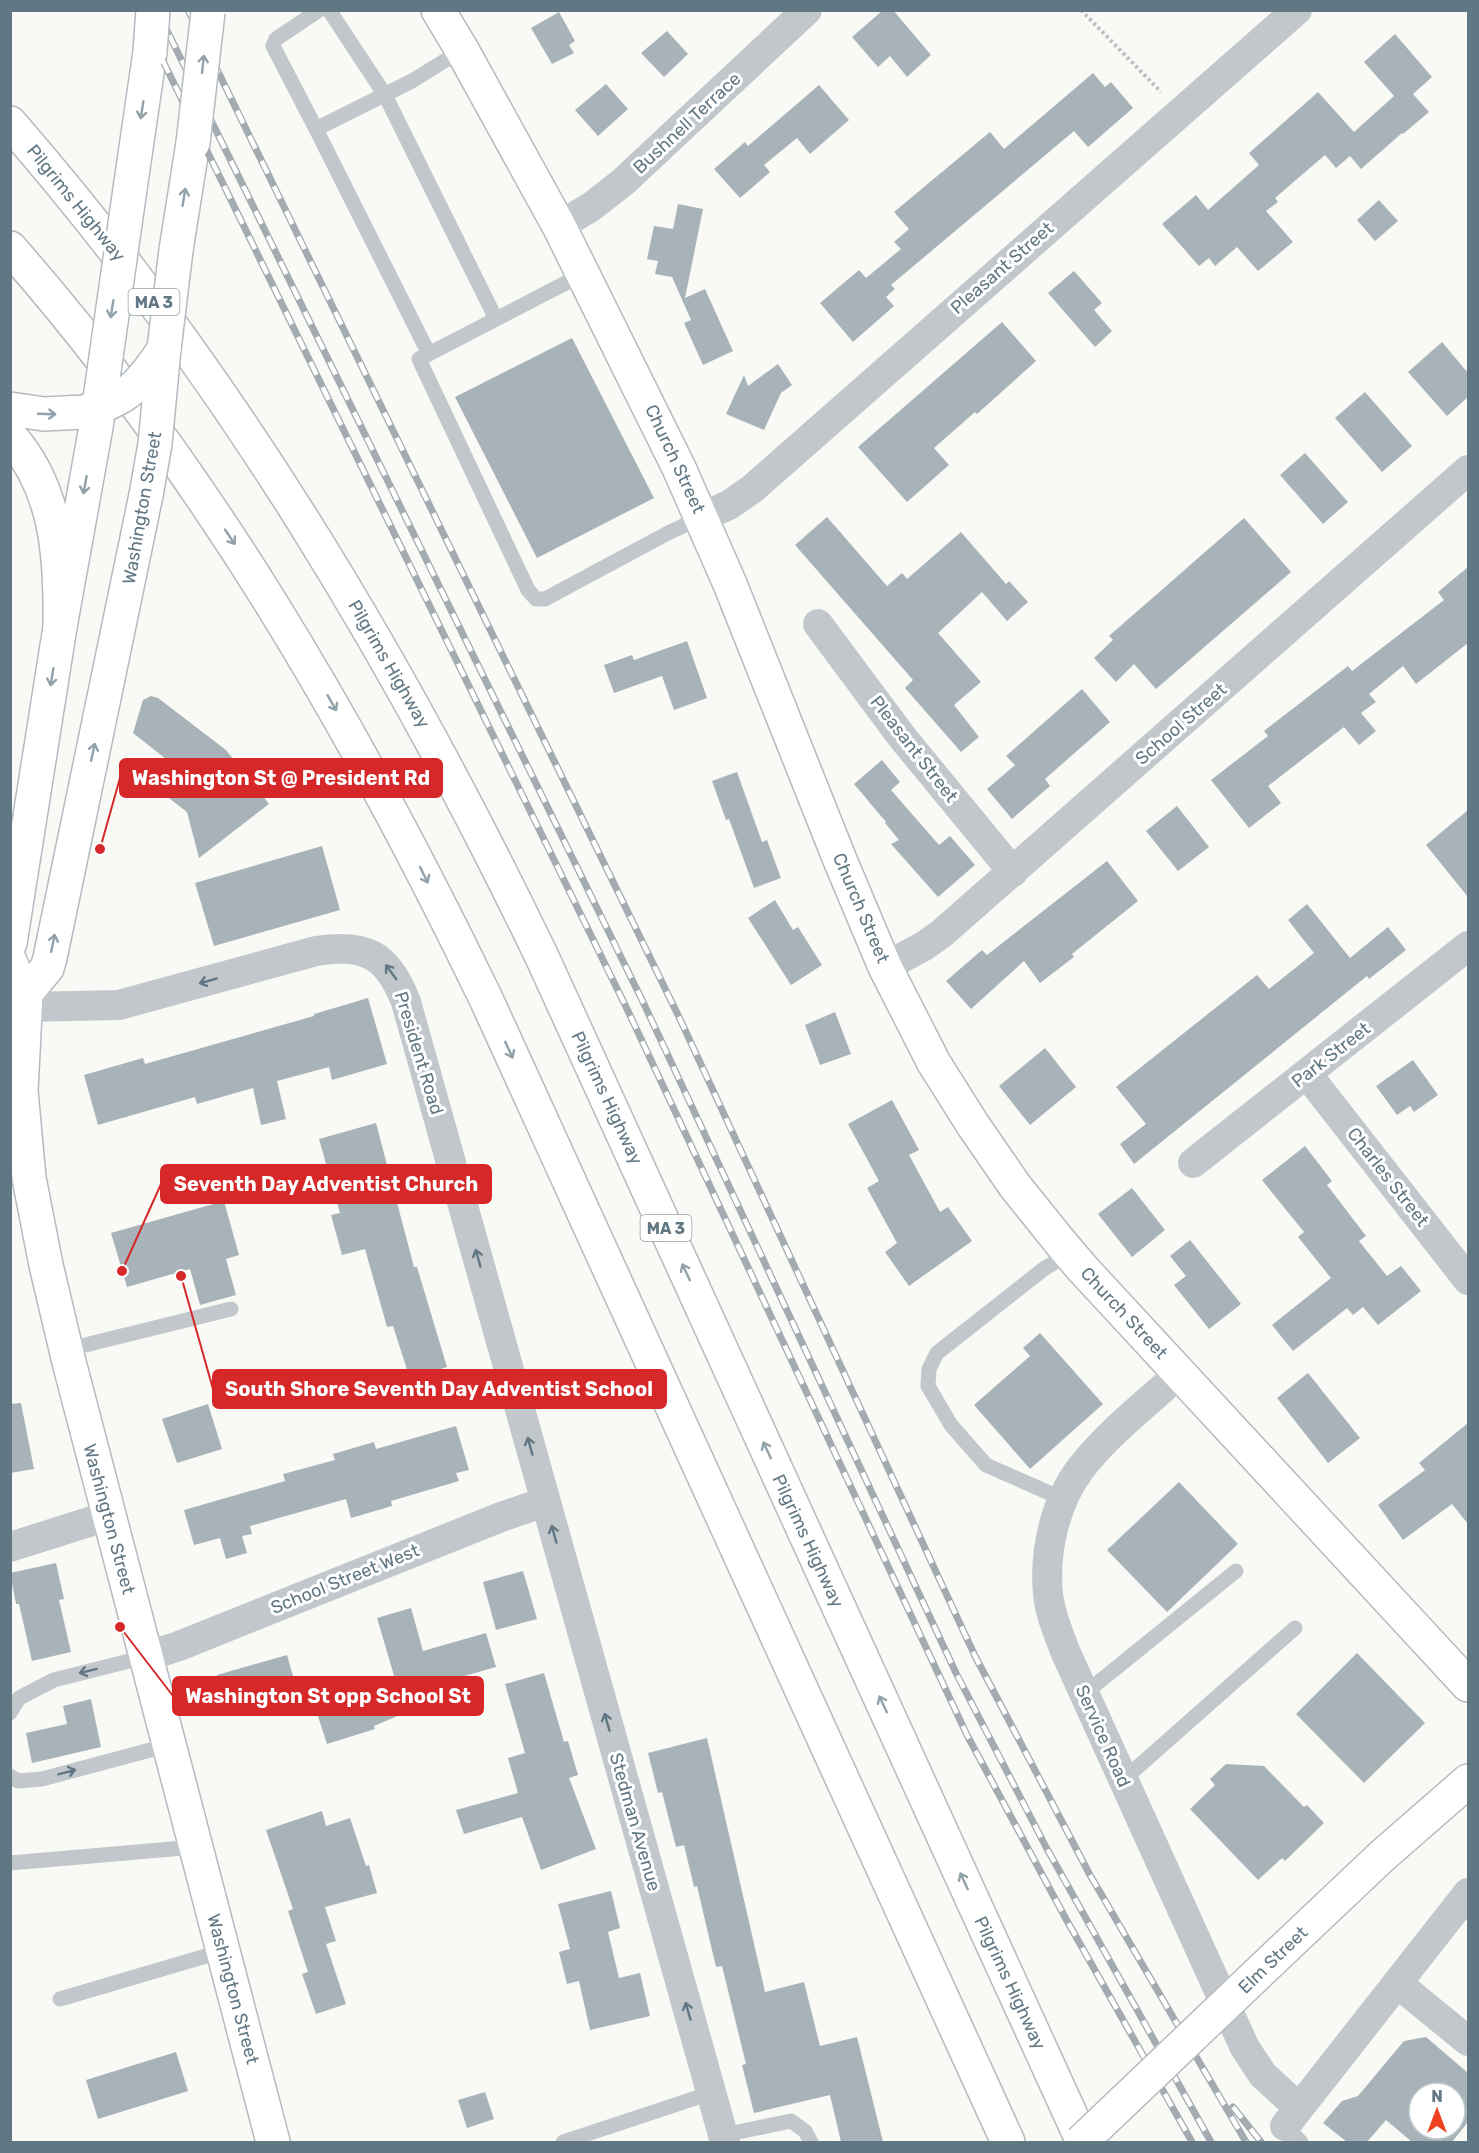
<svg xmlns="http://www.w3.org/2000/svg" width="1479" height="2153" viewBox="0 0 1479 2153" font-family="Rubik,sans-serif">
	<rect width="100%" height="100%" fill="#f9f9f6"/>
	<path fill="#a8b3b9" fill-rule="evenodd" d="M883 10H893L931 55 907 77 890 56 878 67 852 37Z
		M559 12 575 41 569 45 574 53 552 64 531 28Z
		M667 31 688 54 664 77 641 53Z
		M1395 34 1432 77 1413 94 1429 112 1403 134 1402 133 1361 169 1350 156 1336 168 1325 155 1275 198 1278 202 1266 211 1293 242 1258 271 1237 247 1215 266 1209 258 1199 266 1162 224 1196 195 1208 210 1259 165 1249 153 1318 92 1354 132 1394 96 1364 62Z
		M1093 73 1105 87 1111 82 1133 108 1088 147 1074 131 891 285 895 289 886 297 894 306 853 342 820 303 859 270 866 278 901 249 894 242 909 229 894 212 990 132 1004 149Z
		M606 84 628 109 598 136 575 110Z
		M819 85 849 120 810 154 797 138 764 165 770 172 740 198 714 169 745 142 748 146Z
		M1379 200 1398 221 1375 241 1357 220Z
		M678 204 703 209 685 298 705 289 733 351 703 365 684 323 691 320 672 277 655 274 658 261 647 259 654 226 673 229Z
		M1074 271 1102 303 1094 310 1112 331 1095 347 1048 293Z
		M1002 322 1036 361 977 414 975 412 934 448 949 465 907 502 858 447Z
		M572 338 654 498 537 558 455 397Z
		M1442 342 1468 373V397L1447 416 1408 372Z
		M778 364 792 385 781 393 764 430 726 414 744 375 748 386Z
		M1365 392 1412 446 1382 472 1335 418Z
		M1305 453 1348 502 1323 524 1280 475Z
		M827 517 887 586 902 573 907 579 961 532 1006 584 1009 581 1028 602 1007 621 982 592 938 633 981 682 954 705 979 737 961 752 905 688 913 680 795 545Z
		M1244 518 1291 572 1156 689 1134 664 1116 682 1094 658 1113 640 1109 636Z
		M1468 567V643L1416 684 1403 666 1369 694 1376 702 1361 713 1376 731 1359 745 1344 727 1268 786 1281 803 1249 828 1211 780 1268 736 1264 731 1348 666 1352 671 1444 600 1438 592Z
		M687 641 707 698 674 710 662 676 614 693 604 665 632 655 634 660Z
		M1082 689 1110 722 1045 779 1050 786 1012 819 987 789 1015 765 1006 756Z
		M151 696 158 698 226 750 269 804 199 858 187 812 148 782 166 759 133 733 143 700Z
		M882 760 900 782 891 790 939 845 950 836 975 865 938 897 891 844 899 840 885 823 886 822 854 784Z
		M737 772 762 842 767 840 781 878 754 888 729 819 726 820 712 781Z
		M1177 806 1209 847 1178 871 1146 831Z
		M1468 810V897L1426 845Z
		M322 846 340 910 214 946 195 883Z
		M1107 861 1138 901 1072 954 1074 957 1040 983 1024 961 971 1009 946 981 982 950 987 955Z
		M775 900 793 930 798 927 822 965 791 985 748 918Z
		M1307 904 1350 958 1388 927 1406 950 1369 979 1367 976 1134 1164 1120 1144 1146 1124 1116 1087 1257 975 1269 989 1314 953 1288 920Z
		M368 998 387 1064 332 1080 329 1067 277 1081 286 1119 261 1125 253 1088 197 1104 195 1097 98 1125 84 1075 143 1058 145 1064 314 1016V1014Z
		M835 1012 851 1054 820 1065 805 1025Z
		M1045 1048 1076 1087 1030 1125 999 1086Z
		M1413 1060 1438 1095 1414 1112 1410 1106 1397 1115 1376 1086Z
		M892 1100 919 1150 909 1155 940 1212 948 1207 972 1241 909 1286 885 1252 897 1243 867 1188 879 1181 848 1124Z
		M376 1123 414 1267H417L447 1367 410 1379 393 1326 387 1327 365 1249 342 1255 331 1215 340 1213 319 1139Z
		M1305 1146 1332 1181 1327 1185 1366 1236 1359 1241 1387 1276 1401 1266 1421 1291 1378 1325 1363 1307 1353 1315 1347 1308 1293 1351 1272 1325 1331 1278 1298 1237 1304 1232 1262 1180Z
		M1132 1188 1165 1230 1132 1257 1098 1214Z
		M224 1201 239 1255 226 1259 236 1295 200 1305 190 1269 127 1287 111 1233Z
		M1190 1240 1241 1304 1209 1329 1174 1285 1186 1276 1170 1256Z
		M1040 1333 1103 1404 1030 1469 974 1405 1030 1356 1023 1348Z
		M1308 1373 1360 1438 1328 1463 1277 1398Z
		M21 1403 34 1469 10 1473V1404Z
		M208 1404 222 1449 177 1463 162 1419Z
		M1468 1423V1524L1452 1504 1403 1540 1378 1505 1425 1470 1419 1463Z
		M456 1426 469 1470 456 1473 459 1481 391 1501 392 1506 351 1518 346 1499 250 1526 252 1534 242 1536 247 1553 226 1559 220 1538 194 1545 184 1510 285 1481 283 1474 335 1460 333 1454 374 1442 376 1449Z
		M1179 1482 1238 1544 1167 1612 1107 1550Z
		M56 1563 64 1599 59 1600 71 1652 32 1661 19 1604H16L10 1573Z
		M523 1571 537 1619 496 1630 483 1582Z
		M411 1608 423 1651 486 1633 496 1667 440 1683 442 1689 411 1701 414 1709 374 1726 375 1729 327 1744 316 1710 385 1689 383 1683 395 1679 377 1618Z
		M1357 1653 1425 1723 1364 1783 1296 1714Z
		M287 1655 297 1690 227 1710 217 1675Z
		M544 1673 564 1742 568 1741 578 1775 569 1778 596 1849 541 1870 522 1817 464 1834 456 1810 518 1793 508 1758 525 1753 505 1684Z
		M91 1699 101 1747 32 1763 26 1733 67 1724 63 1706Z
		M707 1738 765 1992 804 1982 820 2046 857 2037 883 2142H841L830 2095 754 2113 742 2065 746 2064 722 1966 716 1967 697 1886 694 1887 684 1845 676 1847 662 1792 658 1793 648 1753Z
		M1226 1764 1264 1766 1304 1807 1307 1805 1324 1823 1285 1861 1282 1858 1258 1880 1190 1809 1215 1785 1210 1779Z
		M322 1811 326 1826 350 1818 366 1866 369 1865 377 1893 325 1907 336 1941 326 1944 346 2004 316 2014 302 1974 308 1972 288 1911 293 1909 266 1830Z
		M611 1891 620 1928 608 1932 619 1978 640 1973 650 2016 590 2030 579 1981 567 1984 559 1952 570 1949 558 1904Z
		M1426 2037 1468 2073V2122L1452 2142H1412L1386 2120 1367 2142H1347L1323 2123 1342 2101 1358 2096 1404 2041ZM1419 2093H1455V2129H1419Z
		M176 2052 188 2091 98 2119 86 2080Z
		M485 2092 494 2119 467 2128 458 2100Z"/>
	<g fill="none" stroke-linecap="round" stroke-linejoin="round">
		<defs>
			<path id="secondary" d="M438 10 462 50 559 226 679 468 730 584 840 860 885 967 934 1063 973 1125 1015 1186 1060 1242 1082 1268 1468 1685
				M130 189 150 52
				M10 943 60 627 96 427
				M10 961 17 978 26 993 21 1091 29 1178 46 1265 69 1362 273 2142
				M26 993 47 968 50 958 146 495
				M1270 1962 1382 1856 1468 1781"/>
			<path id="primary" d="M176 250 193 143"/>
			<path id="motorway" d="M10 123C228 373 399 660 542 957L1083 2142
				M10 248C208 473 357 732 487 1001L1008 2142
				M10 409 44 414 84 412
				M10 436C58 490 61 559 60 627"/>
		</defs>
		<use href="#secondary" stroke="#b4bbc0" stroke-width="36"/>
		<use href="#primary" stroke="#b5bbbf" stroke-width="36"/>
		<use href="#motorway" stroke="#b5babe" stroke-width="36"/>
		<path stroke="#bcc0c3" stroke-width="4" stroke-dasharray="3 3" stroke-linecap="butt" d="M1081 10 1161 92"/>
		<path stroke="#c2c7cb" stroke-width="15" d="M329 10 385 95 496 319
			M316 129 273 46 276 39 319 10
			M583 274 419 359 528 590 536 599H545L668 533 702 517
			M429 354 316 129 412 81 462 50
			M65 1350 231 1309
			M1063 1499 986 1465 951 1425 928 1386 929 1369 937 1353 1045 1268 1070 1254
			M1084 1694 1236 1571
			M10 1713 19 1698 54 1680 145 1657
			M10 1776 18 1781 42 1779 169 1745
			M1123 1780 1295 1628
			M10 1863 195 1847
			M60 1999 223 1951
			M1285 2126 1301 2142
			M723 2135 791 2121 805 2131 811 2142
			M563 2142 711 2093"/>
		<path stroke="#c2c7cb" stroke-width="30" d="M559 226 591 207 623 182 807 10
			M702 517 729 505 752 489 1297 10
			M818 624 902 737 1013 872
			M885 967 924 946 941 934 1468 470
			M25 1007 119 1005 316 951C366 943 388 955 406 1002L725 2142
			M1307 1074 1468 1280
			M1193 1163 1468 946
			M1180 1373C1147 1403 1109 1432 1081 1468 1055 1502 1044 1551 1048 1594 1050 1614 1058 1632 1065 1651L1245 2048 1263 2075 1299 2108
			M10 1547 108 1516
			M145 1657 179 1646 501 1517 545 1502
			M1397 1983 1468 2041
			M1285 2126 1468 1893"/>
		<use href="#secondary" stroke="#fff" stroke-width="33"/>
		<use href="#primary" stroke="#fff" stroke-width="33"/>
		<use href="#motorway" stroke="#fff" stroke-width="33"/>
		<defs>
			<path id="rail" d="M138 10 628 1011 967 1735 1066 1919 1192 2142
				M157 10 644 1004 956 1673 1046 1847 1211 2142
				M188 10 679 1017 975 1656 1090 1875 1246 2142
				M1233 2107 1261 2142"/>
		</defs>
		<use href="#rail" stroke="#a3abb1" stroke-width="7"/>
		<use href="#rail" stroke="#fff" stroke-width="4.5" stroke-dasharray="14" stroke-linecap="butt"/>
		<defs>
			<path id="secondary-bridge" d="M150 52 153 10
				M96 427 130 189
				M146 495 155 444 164 349
				M1081 2142 1270 1962"/>
			<path id="primary-bridge" d="M193 143 208 12
				M164 349 176 250"/>
			<path id="motorway-bridge" d="M84 412C127 399 140 386 164 349"/>
		</defs>
		<use href="#secondary-bridge" stroke="#b4bbc0" stroke-width="36" stroke-linecap="butt"/>
		<use href="#primary-bridge" stroke="#b5bbbf" stroke-width="36" stroke-linecap="butt"/>
		<use href="#motorway-bridge" stroke="#b5babe" stroke-width="36" stroke-linecap="butt"/>
		<use href="#secondary-bridge" stroke="#fff" stroke-width="33"/>
		<use href="#primary-bridge" stroke="#fff" stroke-width="33"/>
		<use href="#motorway-bridge" stroke="#fff" stroke-width="33"/>
	</g>
	<defs><path id="oneway-shaft" d="M-6 0H5M1.5-3L5.5 0L1.5 3" fill="none" stroke-width="1.6" stroke-linecap="round" stroke-linejoin="round" transform="scale(1.5)"/></defs>
	<g stroke="#91a0a9">
		<use href="#oneway-shaft" transform="translate(203 64) rotate(-84)"/>
		<use href="#oneway-shaft" transform="translate(142 110) rotate(99)"/>
		<use href="#oneway-shaft" transform="translate(184 197) rotate(-81)"/>
		<use href="#oneway-shaft" transform="translate(112 309) rotate(99)"/>
		<use href="#oneway-shaft" transform="translate(47 414) rotate(2)"/>
		<use href="#oneway-shaft" transform="translate(85 485) rotate(100)"/>
		<use href="#oneway-shaft" transform="translate(230 537) rotate(56)"/>
		<use href="#oneway-shaft" transform="translate(52 677) rotate(99)"/>
		<use href="#oneway-shaft" transform="translate(332 703) rotate(60)"/>
		<use href="#oneway-shaft" transform="translate(93 752) rotate(-78)"/>
		<use href="#oneway-shaft" transform="translate(424 875) rotate(64)"/>
		<use href="#oneway-shaft" transform="translate(53 943) rotate(-78)"/>
		<use href="#oneway-shaft" transform="translate(509 1050) rotate(65)"/>
		<use href="#oneway-shaft" transform="translate(686 1272) rotate(-115)"/>
		<use href="#oneway-shaft" transform="translate(767 1450) rotate(-115)"/>
		<use href="#oneway-shaft" transform="translate(883 1704) rotate(-115)"/>
		<use href="#oneway-shaft" transform="translate(964 1881) rotate(-115)"/>
	</g>
	<g stroke="#627784">
		<use href="#oneway-shaft" transform="translate(391 972) rotate(-126)"/>
		<use href="#oneway-shaft" transform="translate(208 981) rotate(164)"/>
		<use href="#oneway-shaft" transform="translate(478 1258) rotate(-106)"/>
		<use href="#oneway-shaft" transform="translate(530 1446) rotate(-106)"/>
		<use href="#oneway-shaft" transform="translate(554 1534) rotate(-106)"/>
		<use href="#oneway-shaft" transform="translate(88 1671) rotate(166)"/>
		<use href="#oneway-shaft" transform="translate(607 1722) rotate(-106)"/>
		<use href="#oneway-shaft" transform="translate(67 1772) rotate(-15)"/>
		<use href="#oneway-shaft" transform="translate(688 2011) rotate(-106)"/>
	</g>
	<g text-anchor="middle" stroke-width="6" stroke-linejoin="round" paint-order="stroke">
		<g fill="#fff" stroke="#91a0a9" stroke-width="1.5">
			<rect x="128.5" y="289" width="51" height="26" rx="4.5"/>
			<rect x="640.5" y="1215" width="51" height="26" rx="4.5"/>
		</g>
		<g font-size="16" font-weight="bold" fill="#627784">
			<text x="154" y="308">MA 3</text>
			<text x="666" y="1234">MA 3</text>
		</g>
		<g font-size="18" fill="#627784" stroke="#fff">
			<text transform="translate(687 123) rotate(-43)" y="6">Bushnell Terrace</text>
			<text transform="translate(76 203) rotate(51)" y="6">Pilgrims Highway</text>
			<text transform="translate(1002 268) rotate(-41)" y="6">Pleasant Street</text>
			<text transform="translate(675 459) rotate(65)" y="6">Church Street</text>
			<text transform="translate(142 508) rotate(-80)" y="6">Washington Street</text>
			<text transform="translate(389 664) rotate(60)" y="6">Pilgrims Highway</text>
			<text transform="translate(1181 724) rotate(-41)" y="6">School Street</text>
			<text transform="translate(914 749) rotate(52)" y="6">Pleasant Street</text>
			<text transform="translate(861 908) rotate(67)" y="6">Church Street</text>
			<text transform="translate(419 1053) rotate(73)" y="6">President Road</text>
			<text transform="translate(1331 1055) rotate(-38)" y="6">Park Street</text>
			<text transform="translate(607 1098) rotate(65)" y="6">Pilgrims Highway</text>
			<text transform="translate(1388 1177) rotate(52)" y="6">Charles Street</text>
			<text transform="translate(1124 1313) rotate(47)" y="6">Church Street</text>
			<text transform="translate(109 1519) rotate(75)" y="6">Washington Street</text>
			<text transform="translate(808 1541) rotate(65)" y="6">Pilgrims Highway</text>
			<text transform="translate(345 1579) rotate(-22)" y="6">School Street West</text>
			<text transform="translate(1103 1736) rotate(66)" y="6">Service Road</text>
			<text transform="translate(635 1822) rotate(74)" y="6">Stedman Avenue</text>
			<text transform="translate(1273 1960) rotate(-44)" y="6">Elm Street</text>
			<text transform="translate(1010 1983) rotate(65)" y="6">Pilgrims Highway</text>
			<text transform="translate(233 1989) rotate(75)" y="6">Washington Street</text>
		</g>
	</g>
	<path fill="none" stroke="#d62828" stroke-width="2" d="M100 849L120 778M122 1271L161 1184M181 1276L213 1389M120 1627L173 1696"/>
	<g fill="#d62828" stroke="#fff" stroke-width="2">
		<circle cx="100" cy="849" r="6"/>
		<circle cx="122" cy="1271" r="6"/>
		<circle cx="181" cy="1276" r="6"/>
		<circle cx="120" cy="1627" r="6"/>
	</g>
	<g fill="#d62828" stroke="#d62828" stroke-width="2">
		<rect x="120" y="759" width="322" height="38" rx="6"/>
		<rect x="161" y="1165" width="330" height="38" rx="6"/>
		<rect x="213" y="1370" width="453" height="38" rx="6"/>
		<rect x="173" y="1677" width="310" height="38" rx="6"/>
	</g>
	<g font-size="20" text-anchor="middle" font-weight="bold" fill="#fff">
		<text x="281" y="785">Washington St @ President Rd</text>
		<text x="326" y="1191">Seventh Day Adventist Church</text>
		<text x="439" y="1396">South Shore Seventh Day Adventist School</text>
		<text x="328" y="1703">Washington St opp School St</text>
	</g>
	<rect width="1479" height="2153" fill="none" stroke="#627784" stroke-width="24"/>
	<g transform="translate(1437 2111)"><circle r="28" fill="#ffffff" stroke="#c0c9ce" stroke-width="1.5"/>
	<path d="M0-4.5L10 22L0 15L-10 22Z" fill="#f0421f"/>
	<text y="-9" font-size="16" font-weight="bold" text-anchor="middle" fill="#627784">N</text>
	</g>
</svg>
